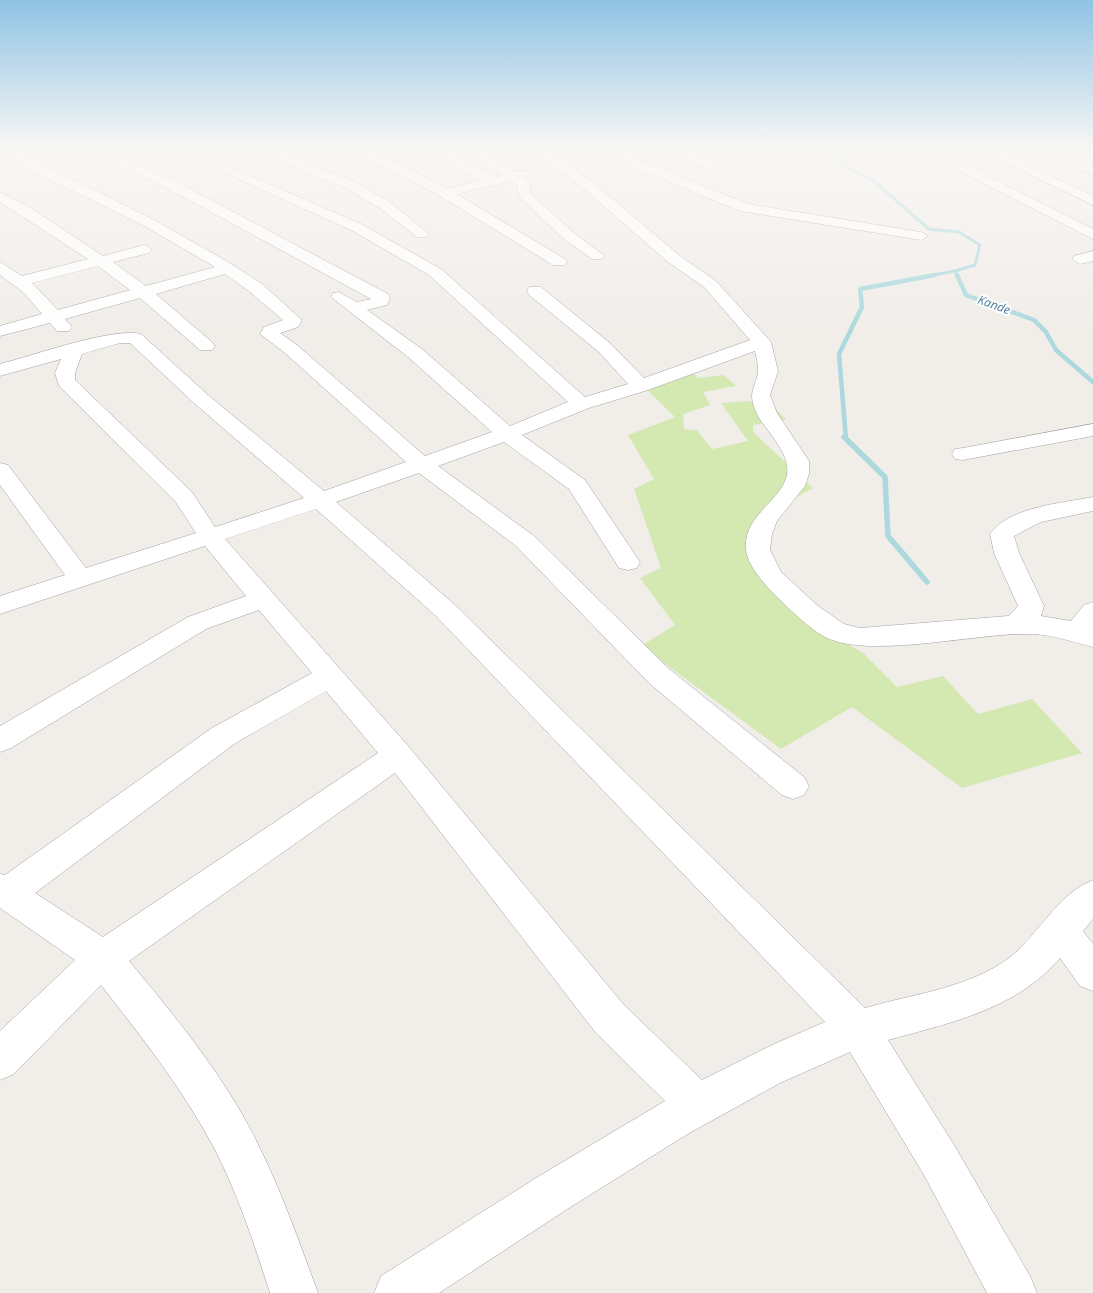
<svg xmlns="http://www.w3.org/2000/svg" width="1093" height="1293" viewBox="0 0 1093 1293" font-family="'Open Sans',sans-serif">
	<rect width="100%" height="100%" fill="#f1ede9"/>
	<path fill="#d4e9b1" d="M690 368 697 378 724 375 736 386 703 392 710 405 683 414 684 429 697 430 712 449 748 441 721 403 768 400 786 420 753 425V432L813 488 759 518 794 612 863 653 897 687 943 676 978 714 1032 699 1082 753 962 788 852 707 781 749 641 646 675 625 640 578 661 568 634 489 654 479 628 435 675 417 644 387Z"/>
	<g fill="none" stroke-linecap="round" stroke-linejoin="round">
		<path stroke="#abd9dd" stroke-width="3" d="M841 151 845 152 841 164 875 182 929 229 959 232 980 245 975 265 955 271 957 276
			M928 276 955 271"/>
		<path stroke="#abd9dd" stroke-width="4.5" d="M957 275 966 295 1034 320 1046 332 1056 350 1093 382
			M846 439 839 354 862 307 860 289 935 275"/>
		<path stroke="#abd9dd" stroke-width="5.5" d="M844 437 885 477 888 536 927 582"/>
		<defs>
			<path id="minor" d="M5 151H20L41 164 156 221 228 262 262 284 302 320 298 327 280 333 297 345 425 456 492 432 408 357 331 297 333 293 339 292 357 302 371 299 167 188 90 151H107L177 182 388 294 390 298 387 305 367 310 422 349 510 426 568 402 429 275 351 230 176 151H193L361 224 441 269 585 397 628 384 599 352 529 295 527 291 529 287H541L611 344 644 378 750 340 704 287 668 262 591 195 536 151H550L601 189 680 256 716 281 771 342 778 371 770 395 777 413 809 461V474L805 486 777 521 772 534 770 550 781 572 818 606 844 624 860 628 1008 616 1018 606 994 553 990 534C1008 507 1063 503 1093 497V511L1041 522 1014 536 1019 553 1044 606 1041 616 1071 621 1084 605 1093 602V647C1069 641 1049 633 1023 634 973 634 867 659 825 637 807 627 791 610 776 596 765 585 747 565 746 549 743 515 781 502 787 475 791 452 765 431 756 412 748 393 754 391 758 373 759 366 756 357 755 351L648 390 589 408 522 435 585 480 640 562 637 568 628 570 619 568 569 489 504 442 438 466 534 536 669 669 804 777 809 786 804 795 793 799 782 795 649 683 516 546 419 473 336 502 454 604 865 1008C913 994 969 988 1009 958 1039 935 1057 894 1093 880V919L1083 931 1093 944V991L1080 986 1060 958C1017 1009 950 1023 888 1040L954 1145 1030 1276 1037 1293H987L924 1175 850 1052 780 1083 691 1132 572 1206 439 1293H374L381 1276 541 1175 665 1101 596 1033 395 773 129 961C170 1010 210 1059 242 1114 274 1170 296 1233 318 1293H270C254 1243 237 1191 212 1144 181 1087 141 1036 101 985L14 1074 0 1080V1031L75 960 0 908V874L5 875 212 728 312 673 259 610 206 629 11 748 0 752V726L188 617 246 596 205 546 0 614V596L65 575 0 485V463L8 465 86 568 196 533 175 501 59 386 55 373 61 359 0 376V364C32 356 113 327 141 334L208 395 324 491 406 462 285 353 260 334 264 327 283 320 250 292 225 274 156 294 212 342 215 346 212 350H200L140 298 65 319 72 327 69 331H57L50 323 0 336V326L42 314 24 293 0 275V262L22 276 88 259 0 202V192L26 205 103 256 144 245 149 247 152 250 149 253 113 262 146 286 215 267 146 227 31 170ZM98 266 130 290 58 310 32 283ZM120 343H130L194 403 304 498 215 527 192 492 75 380V373L82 354ZM316 509 436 616 825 1022 774 1044 702 1080 624 1005 409 747 225 539ZM326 691 378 753 103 937 35 893 234 744Z
				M258 151H276L357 183 391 203 429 234 427 237H417L381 209 347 189Z
				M347 151C384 151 415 172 447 189L482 180 432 151H448L496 177 502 175 468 151H483L515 172 528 171 530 174 524 178 529 182 531 194 574 233 605 256 602 259H592L564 239 520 198 516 184 511 181 457 194 565 259 567 262 565 265H553L440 196 387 168Z
				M608 151H623L638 160 748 204 921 232 928 236 921 240 740 211 630 166Z
				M676 151H692L714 165 713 168H703Z
				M981 151H998L1093 196V205Z
				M1041 151H1058L1093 166V175Z
				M960 162 1093 229V239L955 169 954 166 955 163Z
				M1093 251V261L1080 264 1072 259 1074 256Z
				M1093 424V436L963 460 955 459 952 454 955 449 963 448Z"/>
		</defs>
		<use href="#minor" stroke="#a2a2a2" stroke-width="1"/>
		<use href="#minor" fill="#fff" fill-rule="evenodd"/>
	</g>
	<linearGradient id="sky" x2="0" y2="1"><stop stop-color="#8fc3e4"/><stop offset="0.45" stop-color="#f9f7f5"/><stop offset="1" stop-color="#f9f7f5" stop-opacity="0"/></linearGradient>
	<rect width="1093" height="332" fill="url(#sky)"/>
	<g text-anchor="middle" stroke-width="4" stroke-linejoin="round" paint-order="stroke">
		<g font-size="12" font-style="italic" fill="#467a98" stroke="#fff">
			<text transform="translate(994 305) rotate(20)" y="4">Kande</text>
		</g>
	</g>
</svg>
